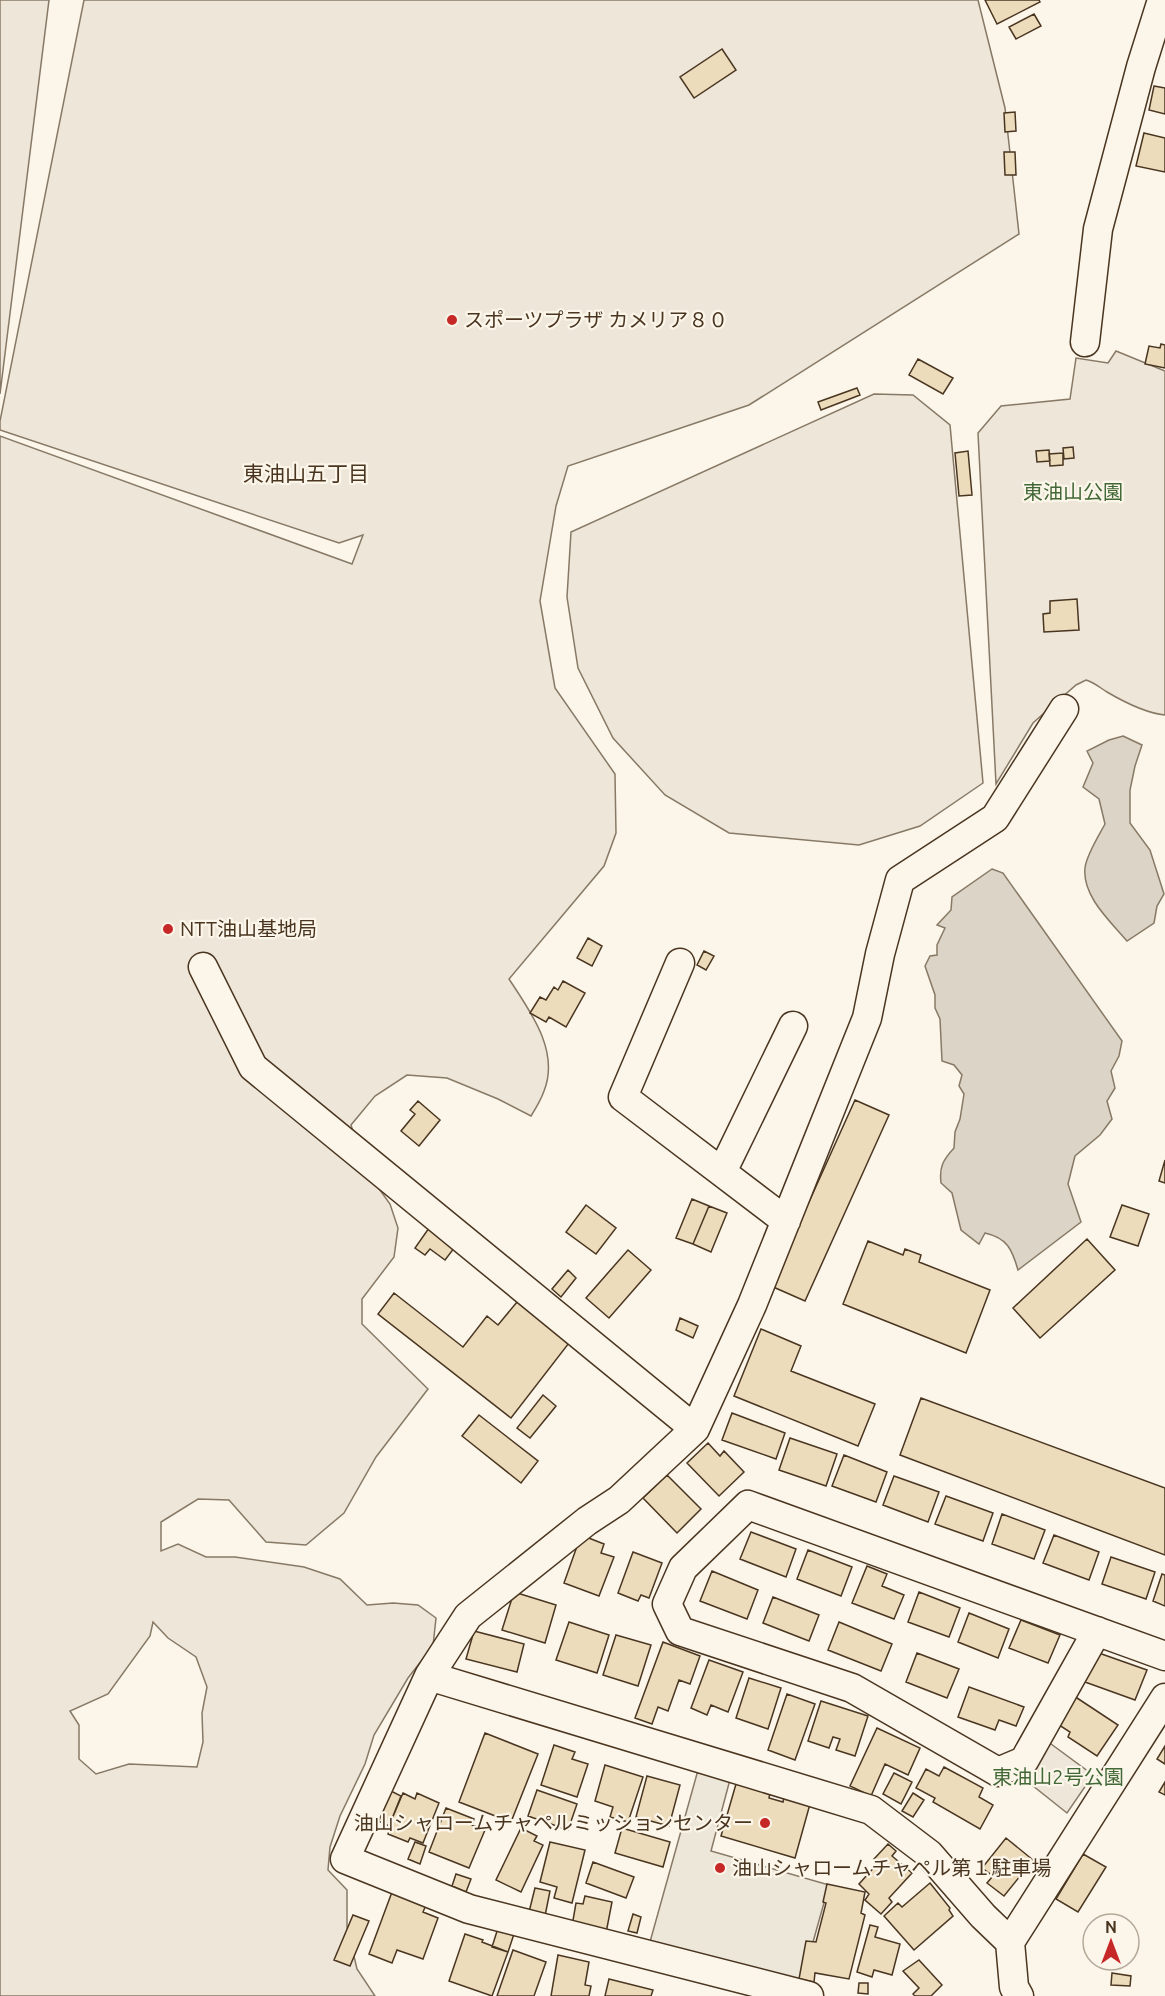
<svg xmlns="http://www.w3.org/2000/svg" width="1165" height="1996" viewBox="0 0 1165 1996" font-family="Ubuntu,'Noto Sans JP',sans-serif">
	<rect width="100%" height="100%" fill="#fbf6e9"/>
	<path fill="#ede6d9" stroke="#887966" stroke-width="1.5" fill-rule="evenodd" d="M0 0H49L0 394Z
		M84 0H978L1005 108 1019 234 749 405 568 466 556 506 540 601 555 688 615 774 616 833 604 866 509 979C530 1011 560 1051 544 1091 541 1100 536 1108 531 1116L498 1099 447 1078 407 1075 375 1096 351 1125 365 1169 390 1204 398 1228 394 1257 362 1299V1324L428 1389 376 1457 344 1513 306 1545 266 1542 229 1500 198 1499 161 1522V1551L178 1544 206 1557H235L304 1567 340 1579 367 1605 393 1603 418 1605 436 1618 433 1646 408 1678 374 1735 365 1764 340 1816 330 1847 328 1870 347 1890V1927L357 1969 375 1996H0V436L352 564 363 535 339 543 0 430V421ZM153 1622 168 1638 196 1657 207 1687 202 1713 203 1742 197 1767 129 1764 96 1774 79 1759V1725L70 1711 108 1694 150 1636Z
		M1116 351 1165 371V715C1145 713 1124 702 1107 692 1099 687 1095 683 1086 680L1076 685 1033 723 996 784 978 433 1001 406 1070 399 1076 358 1108 363Z
		M874 394 913 395 950 425 983 783 920 826 859 845 729 833 665 795 613 738 578 668 567 597 571 532Z
		M1047 1741 1093 1775 1067 1813 1023 1778 1032 1769Z"/>
	<path fill="#ede7d9" stroke="#887966" stroke-width="1.5" d="M700 1763 732 1772 711 1851 829 1885 799 1992 648 1949Z"/>
	<path fill="#dcd4c6" stroke="#887966" stroke-width="1.5" d="M1123 736 1142 745 1135 766 1130 790V823L1150 850 1164 894 1157 906 1154 923 1127 941C1110 921 1082 896 1085 868 1086 856 1099 835 1105 824L1099 799 1083 787 1093 763 1087 751 1109 740Z
		M992 869 1003 873 1122 1041 1119 1056 1111 1071 1115 1088 1107 1101 1112 1119 1100 1135 1075 1156 1068 1184 1081 1222 1018 1270C1012 1249 1007 1238 985 1233L979 1244 961 1230 952 1193 941 1183C939 1167 943 1160 954 1148L955 1132 960 1119 964 1094 959 1086 962 1075 954 1065 942 1061 940 1019 935 1008V995L925 966 930 956 937 955V945L945 928 937 925 951 910 952 897Z"/>
	<path fill="#ecdcbc" stroke="#4a3520" stroke-width="1.5" d="M985 0H1039L1040 2 997 24Z
		M1034 14 1041 26 1016 39 1009 27Z
		M722 49 736 70 694 98 680 77Z
		M1154 86 1165 88V114L1149 110Z
		M1015 112 1016 131 1005 132 1004 113Z
		M1144 133 1165 138V172L1136 166Z
		M1004 152H1015L1016 175H1005Z
		M1161 344 1165 345V368L1145 364 1149 346 1160 348Z
		M918 359 953 378 943 394 909 375Z
		M857 388 860 395 821 410 818 402Z
		M1073 447 1074 458 1064 459 1063 448Z
		M1049 450 1050 461 1037 462 1036 451Z
		M968 451 972 495 959 496 955 453Z
		M1063 453V465L1050 466 1049 454Z
		M1077 599 1079 630 1044 632 1043 614 1050 613V601Z
		M588 938 602 946 592 966 577 958Z
		M704 951 714 956 706 970 697 965Z
		M563 981 585 993 566 1027 549 1017 546 1022 530 1013 540 997 546 1000 554 987 558 990Z
		M855 1100 889 1115 805 1301 771 1286Z
		M418 1101 440 1120 419 1146 401 1131 415 1114 410 1110Z
		M1165 1160V1183L1159 1181Z
		M692 1199 709 1206 693 1244 676 1238Z
		M586 1205 616 1228 596 1254 566 1232Z
		M1122 1205 1149 1214 1138 1246 1110 1237Z
		M709 1206 727 1213 711 1252 693 1244Z
		M429 1228 455 1247 445 1260 430 1249 425 1255 415 1248Z
		M1087 1239 1115 1270 1040 1338 1013 1308Z
		M868 1241 903 1255 905 1249 921 1255 919 1262 990 1290 966 1353 843 1304Z
		M628 1250 651 1270 609 1318 586 1298Z
		M568 1270 576 1278 561 1297 552 1289Z
		M394 1293 463 1347 487 1316 498 1325 517 1302 569 1343 511 1418 378 1314Z
		M680 1318 698 1326 693 1338 676 1330Z
		M761 1329 801 1346 791 1371 875 1404 858 1446 734 1396Z
		M543 1395 556 1406 530 1438 517 1428Z
		M921 1398 1165 1488V1555L900 1455Z
		M732 1413 785 1433 776 1459 722 1440Z
		M479 1415 538 1461 521 1483 462 1436Z
		M790 1438 837 1454 826 1486 779 1470Z
		M708 1443 720 1456 724 1451 744 1472 719 1496 687 1463Z
		M844 1455 887 1472 876 1502 832 1486Z
		M667 1475 701 1509 677 1533 643 1498Z
		M894 1476 939 1492 928 1522 883 1505Z
		M946 1496 993 1513 983 1541 935 1524Z
		M1002 1514 1045 1530 1034 1559 992 1544Z
		M751 1532 796 1549 786 1577 740 1559Z
		M581 1535 604 1544 601 1553 614 1557 599 1596 564 1583Z
		M1054 1535 1099 1552 1089 1580 1043 1563Z
		M808 1550 852 1567 841 1596 797 1579Z
		M633 1552 662 1563 649 1598 641 1595 638 1601 618 1593Z
		M1111 1557 1155 1572 1146 1599 1102 1584Z
		M867 1566 887 1574 882 1586 904 1595 894 1619 852 1603Z
		M712 1571 758 1590 747 1619 700 1601Z
		M1162 1574 1165 1575V1606L1153 1601Z
		M514 1592 556 1605 545 1643 502 1630Z
		M919 1592 960 1608 949 1637 908 1622Z
		M773 1597 819 1615 809 1641 763 1623Z
		M969 1613 1009 1629 998 1658 958 1642Z
		M1021 1620 1060 1635 1048 1663 1009 1648Z
		M569 1622 609 1635 597 1673 556 1660Z
		M839 1622 892 1644 881 1671 828 1650Z
		M474 1631 524 1644 517 1672 466 1659Z
		M616 1635 651 1645 638 1686 603 1675Z
		M663 1642 700 1656 690 1684 679 1680 668 1711 658 1707 652 1724 635 1718Z
		M1096 1652 1147 1670 1135 1700 1085 1682Z
		M917 1653 959 1669 947 1698 906 1682Z
		M709 1660 743 1672 728 1712 711 1705 707 1715 691 1708Z
		M749 1678 781 1688 768 1729 736 1718Z
		M969 1687 1024 1707 1016 1726 999 1720 995 1730 958 1717Z
		M787 1694 815 1704 795 1760 768 1750Z
		M1074 1696 1118 1725 1097 1756 1068 1737 1070 1732 1056 1723Z
		M821 1701 868 1716 855 1756 836 1750 840 1739 833 1737 829 1748 808 1741Z
		M877 1728 920 1748 908 1775 885 1764 871 1796 850 1786Z
		M485 1733 538 1754 511 1822 459 1802Z
		M554 1745 575 1752 572 1759 588 1764 577 1797 541 1785Z
		M1165 1746V1764L1157 1759Z
		M605 1765 643 1777 628 1822 610 1817 613 1807 595 1801Z
		M944 1767 983 1788 979 1797 993 1805 980 1829 933 1802 935 1798 916 1788 926 1769 939 1776Z
		M894 1773 912 1782 901 1804 883 1794Z
		M647 1776 680 1785 669 1826 636 1817Z
		M1165 1782V1795L1159 1792Z
		M736 1784 770 1793 769 1798 783 1802 784 1797 810 1804 795 1858 721 1836Z
		M387 1789 401 1796 389 1826 374 1819Z
		M537 1790 577 1804 568 1830 528 1816Z
		M403 1793 415 1799 417 1793 439 1803 423 1843 410 1838 408 1842 388 1834 391 1826H389Z
		M913 1793 924 1800 913 1817 902 1811Z
		M446 1808 474 1819 472 1825 485 1830 469 1868 429 1852Z
		M521 1828 537 1836 534 1841 543 1845 521 1892 496 1880Z
		M622 1828 670 1842 663 1867 615 1853Z
		M1006 1838 1033 1860 1004 1896 987 1883 993 1876 982 1868Z
		M415 1842 426 1846 420 1864 408 1859Z
		M550 1842 585 1850 572 1903 554 1898 557 1887 540 1882Z
		M888 1844 896 1851 892 1856 912 1873 889 1898 892 1902 881 1914 865 1900 869 1894 859 1884 878 1863 874 1859Z
		M1083 1854 1106 1867 1078 1912 1056 1899Z
		M593 1862 634 1877 626 1898 586 1883Z
		M456 1874 471 1879 466 1892 452 1886Z
		M930 1883 950 1908 949 1910 953 1916 914 1950 884 1916 898 1903 902 1907Z
		M827 1884 865 1892 861 1913 865 1915 849 1979 815 1973 814 1982 799 1979 806 1941 816 1942 826 1903 823 1902Z
		M535 1888 550 1891 545 1916 529 1912Z
		M392 1892 426 1905 423 1912 438 1918 423 1959 397 1950 392 1963 369 1954Z
		M585 1896 612 1902 606 1933 572 1926 576 1903 583 1904Z
		M633 1914 641 1917 637 1933 628 1931Z
		M353 1915 369 1921 350 1966 334 1960Z
		M870 1925 878 1927 875 1937 900 1944 892 1975 874 1970 872 1977 857 1972Z
		M498 1928 514 1934 508 1952 492 1947Z
		M465 1934 483 1940 482 1942 508 1952 492 1996 449 1981Z
		M513 1950 546 1962 534 1996H497Z
		M558 1955 589 1962 585 1985 591 1986 589 1996H551Z
		M919 1960 942 1985 931 1996H915L913 1994 919 1988 903 1971Z
		M1112 1973 1131 1976 1130 1986 1111 1985Z
		M609 1979 653 1990 651 1996H605Z
		M859 1983H868V1994L858 1993Z"/>
	<g fill="none" stroke-linecap="round" stroke-linejoin="round">
		<defs>
			<path id="minor" d="M1085 342 1098 229 1141 67 1162 0
				M680 963 623 1097 786 1221
				M203 967 253 1067 695 1429 752 1305 867 1018 880 954 900 880 995 818 1064 709
				M722 1172 793 1026
				M1097 1631 1024 1761 998 1772 852 1688 680 1631 667 1604 683 1568 748 1505 1165 1656
				M429 1676 468 1616 587 1521 619 1500 695 1429
				M809 1996 469 1909 345 1859 429 1676 871 1810 929 1854 983 1916 1010 1942
				M1019 1996 1014 1987 1010 1942 1165 1698"/>
		</defs>
		<use href="#minor" stroke="#4a3520" stroke-width="31"/>
		<use href="#minor" stroke="#fbf6e9" stroke-width="28"/>
	</g>
	<g fill="#c62828" stroke="#fbf6e9" stroke-width="2">
		<circle cx="452" cy="320" r="6"/>
		<circle cx="168" cy="929" r="6"/>
		<circle cx="765" cy="1823" r="6"/>
		<circle cx="720" cy="1868" r="6"/>
	</g>
	<g text-anchor="middle" stroke-width="4.5" stroke-linejoin="round" paint-order="stroke">
		<g font-size="20" fill="#4a3520" stroke="#fbf6e9" text-anchor="start">
			<text x="464" y="327">スポーツプラザ カメリア８０</text>
			<text x="180" y="936">NTT油山基地局</text>
			<text x="753" y="1830" text-anchor="end">油山シャロームチャペルミッションセンター</text>
			<text x="732" y="1875">油山シャロームチャペル第１駐車場</text>
		</g>
		<g font-size="20" fill="#436837" stroke="#fbf6e9">
			<text x="1073" y="499">東油山公園</text>
			<text x="1058" y="1784">東油山2号公園</text>
		</g>
		<g font-size="21" fill="#4a3520" stroke="#fbf6e9">
			<text x="306" y="481">東油山五丁目</text>
		</g>
	</g>
	<g transform="translate(1111 1942)"><circle r="28" fill="#fbf6e9" stroke="#b4a999" stroke-width="1.5"/>
	<path d="M0-4.5L10 22L0 15L-10 22Z" fill="#c62828"/>
	<text y="-9" font-size="16" font-weight="bold" text-anchor="middle" fill="#4a3520">N</text>
	</g>
</svg>
